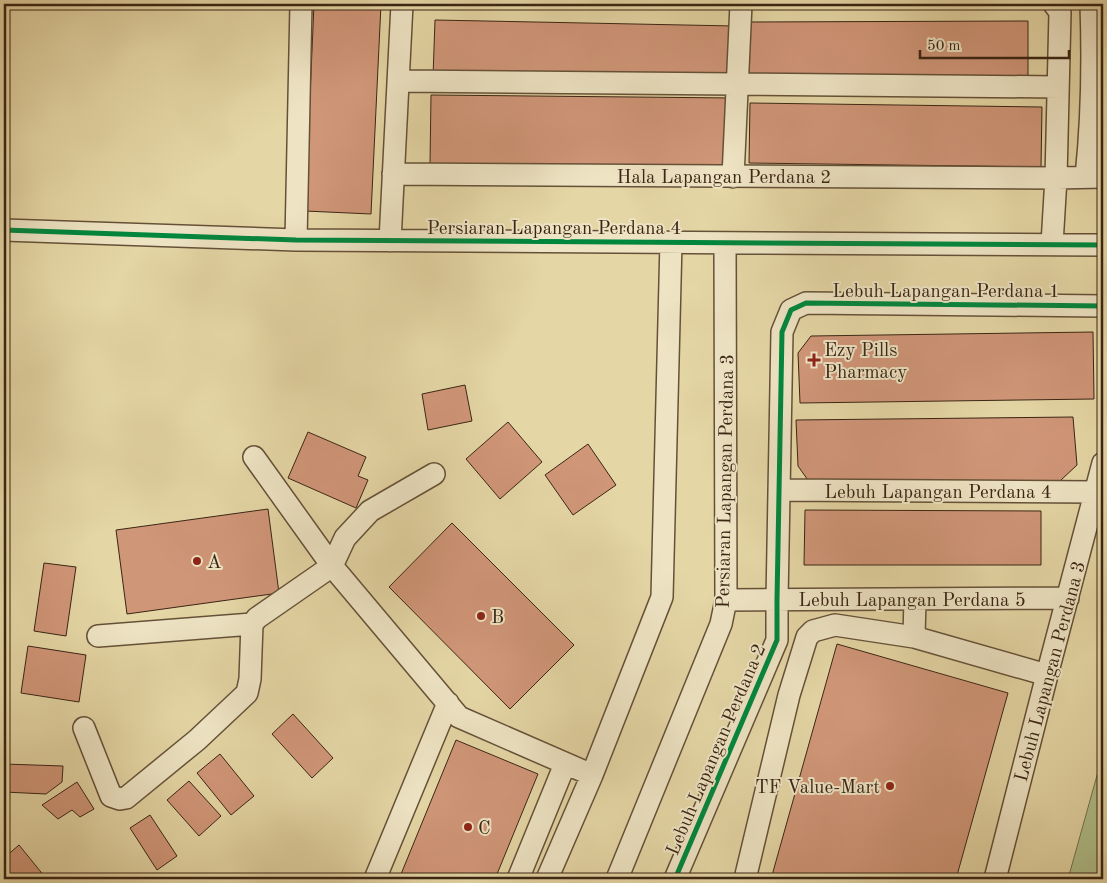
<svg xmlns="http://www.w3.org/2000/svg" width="1107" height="883" viewBox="0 0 1107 883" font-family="'Old Standard TT',serif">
	<rect width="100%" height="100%" fill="#e5d6a5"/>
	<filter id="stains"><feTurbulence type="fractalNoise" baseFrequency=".004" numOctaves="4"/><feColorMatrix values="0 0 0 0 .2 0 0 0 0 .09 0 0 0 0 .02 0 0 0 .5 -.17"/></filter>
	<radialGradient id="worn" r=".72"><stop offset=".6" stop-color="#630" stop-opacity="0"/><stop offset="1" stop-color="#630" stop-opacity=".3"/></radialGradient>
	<path fill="#b0bf8a" stroke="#75724f" d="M1103 754V879H1068Z"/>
	<path fill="#d09678" stroke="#3a2514" d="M314 4H381L371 214 305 211Z
		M435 20 734 26 733 82 433 77Z
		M1028 21V78L749 80V22Z
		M431 95 733 98V166L430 164Z
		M750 103 1042 107 1041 167 749 163Z
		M1093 332 1094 399 800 403 798 353 811 336Z
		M465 385 472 421 428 430 422 394Z
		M1073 417 1077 465 1060 481 810 483 798 466 796 420Z
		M508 422 542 462 500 499 466 459Z
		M308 432 366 457 358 476 368 480 356 508 288 478Z
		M588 444 616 485 573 515 545 475Z
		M268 509 279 593 127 614 116 530Z
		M805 510 1041 511V565H804Z
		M452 523 574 645 510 709 389 587Z
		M44 563 76 567 66 636 34 631Z
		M837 644 1008 693 956 879H771Z
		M28 646 86 655 79 702 21 693Z
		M293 714 333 758 312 778 272 734Z
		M456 740 538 774 495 879H399Z
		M220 754 254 796 231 815 197 773Z
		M4 764 63 766 62 782 46 794 4 792Z
		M189 781 221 816 199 836 167 800Z
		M77 782 94 809 80 817 72 810 58 819 42 805Z
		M150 815 177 856 157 870 130 828Z
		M19 845 45 877 43 879H11L4 870V858Z"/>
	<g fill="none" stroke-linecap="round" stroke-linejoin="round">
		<defs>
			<path id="minor" d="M398 81 1058 87
				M393 174 1056 178 1103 177
				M733 177 741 4
				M1086 177C1092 120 1093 61 1091 4
				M4 230 296 240 1103 245
				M296 240 301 4
				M390 241 402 4
				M1052 244 1056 178 1060 12 1054 4
				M254 457 332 566 459 717 592 775
				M779 490 1096 492
				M915 599 914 637 1047 675
				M726 600 1068 598
				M98 636 252 624 257 618 332 566 345 538 370 511 434 474
				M84 728 111 796 120 799 126 798 197 740 247 693 250 679 252 624
				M375 879 448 703
				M518 879 565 764
				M547 879 592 775 662 597 671 242
				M617 879 721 624 726 600 725 243
				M675 879 777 640V600L782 332 791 310 806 303 1103 306
				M745 879 789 695 807 637 813 631 835 625 914 637
				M995 879 1047 675 1103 463"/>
		</defs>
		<use href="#minor" stroke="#655138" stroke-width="24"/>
		<use href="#minor" stroke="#eee4c4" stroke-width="21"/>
		<defs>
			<path id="cycleway" d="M4 230 296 240 1103 245
				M675 879 777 640V600L782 332 791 310 806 303 1103 306"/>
		</defs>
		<use href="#cycleway" stroke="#eee4c4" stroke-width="8"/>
		<use href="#cycleway" stroke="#00873e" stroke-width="5"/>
	</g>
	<g fill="#8f2418" stroke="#eee4c4" stroke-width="2">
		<path d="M811.5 352.5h5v5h5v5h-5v5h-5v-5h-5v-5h5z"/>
		<circle cx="197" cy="561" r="5"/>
		<circle cx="481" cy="616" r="5"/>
		<circle cx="890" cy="786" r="5"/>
		<circle cx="468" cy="827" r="5"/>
	</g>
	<g text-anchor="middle" stroke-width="4" stroke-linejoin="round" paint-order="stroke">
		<g font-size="19" fill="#3a2514" stroke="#eee4c4">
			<text x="724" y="183">Hala Lapangan Perdana 2</text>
			<text x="554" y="234">Persiaran Lapangan Perdana 4</text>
			<text x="946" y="297">Lebuh Lapangan Perdana 1</text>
			<text transform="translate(724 481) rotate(-89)" y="7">Persiaran Lapangan Perdana 3</text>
			<text x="938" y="498">Lebuh Lapangan Perdana 4</text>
			<text x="912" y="606">Lebuh Lapangan Perdana 5</text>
			<text transform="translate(1049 671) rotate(-75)" y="7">Lebuh Lapangan Perdana 3</text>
			<text transform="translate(715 749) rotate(-67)" y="7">Lebuh Lapangan Perdana 2</text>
		</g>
		<g font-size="19" fill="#3a2514" stroke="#eee4c4" text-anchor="start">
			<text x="824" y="356">Ezy Pills<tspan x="824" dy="22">Pharmacy</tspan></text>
			<text x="207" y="568">A</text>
			<text x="491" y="623">B</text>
			<text x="880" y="793" text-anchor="end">TF Value-Mart</text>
			<text x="478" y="834">C</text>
		</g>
	</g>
	<rect width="1107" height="883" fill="none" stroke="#e5d6a5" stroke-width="20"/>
	<rect x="5" y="5" width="1097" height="873" fill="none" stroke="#3a2514" stroke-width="2.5"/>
	<rect x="10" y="10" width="1087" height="863" fill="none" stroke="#3a2514"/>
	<path d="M920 50v8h149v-8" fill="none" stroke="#3a2514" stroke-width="2.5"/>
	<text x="927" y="50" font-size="15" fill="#3a2514" stroke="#eee4c4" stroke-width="4" paint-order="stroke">50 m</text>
	<rect width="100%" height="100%" filter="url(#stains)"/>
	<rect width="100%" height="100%" fill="url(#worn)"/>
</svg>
